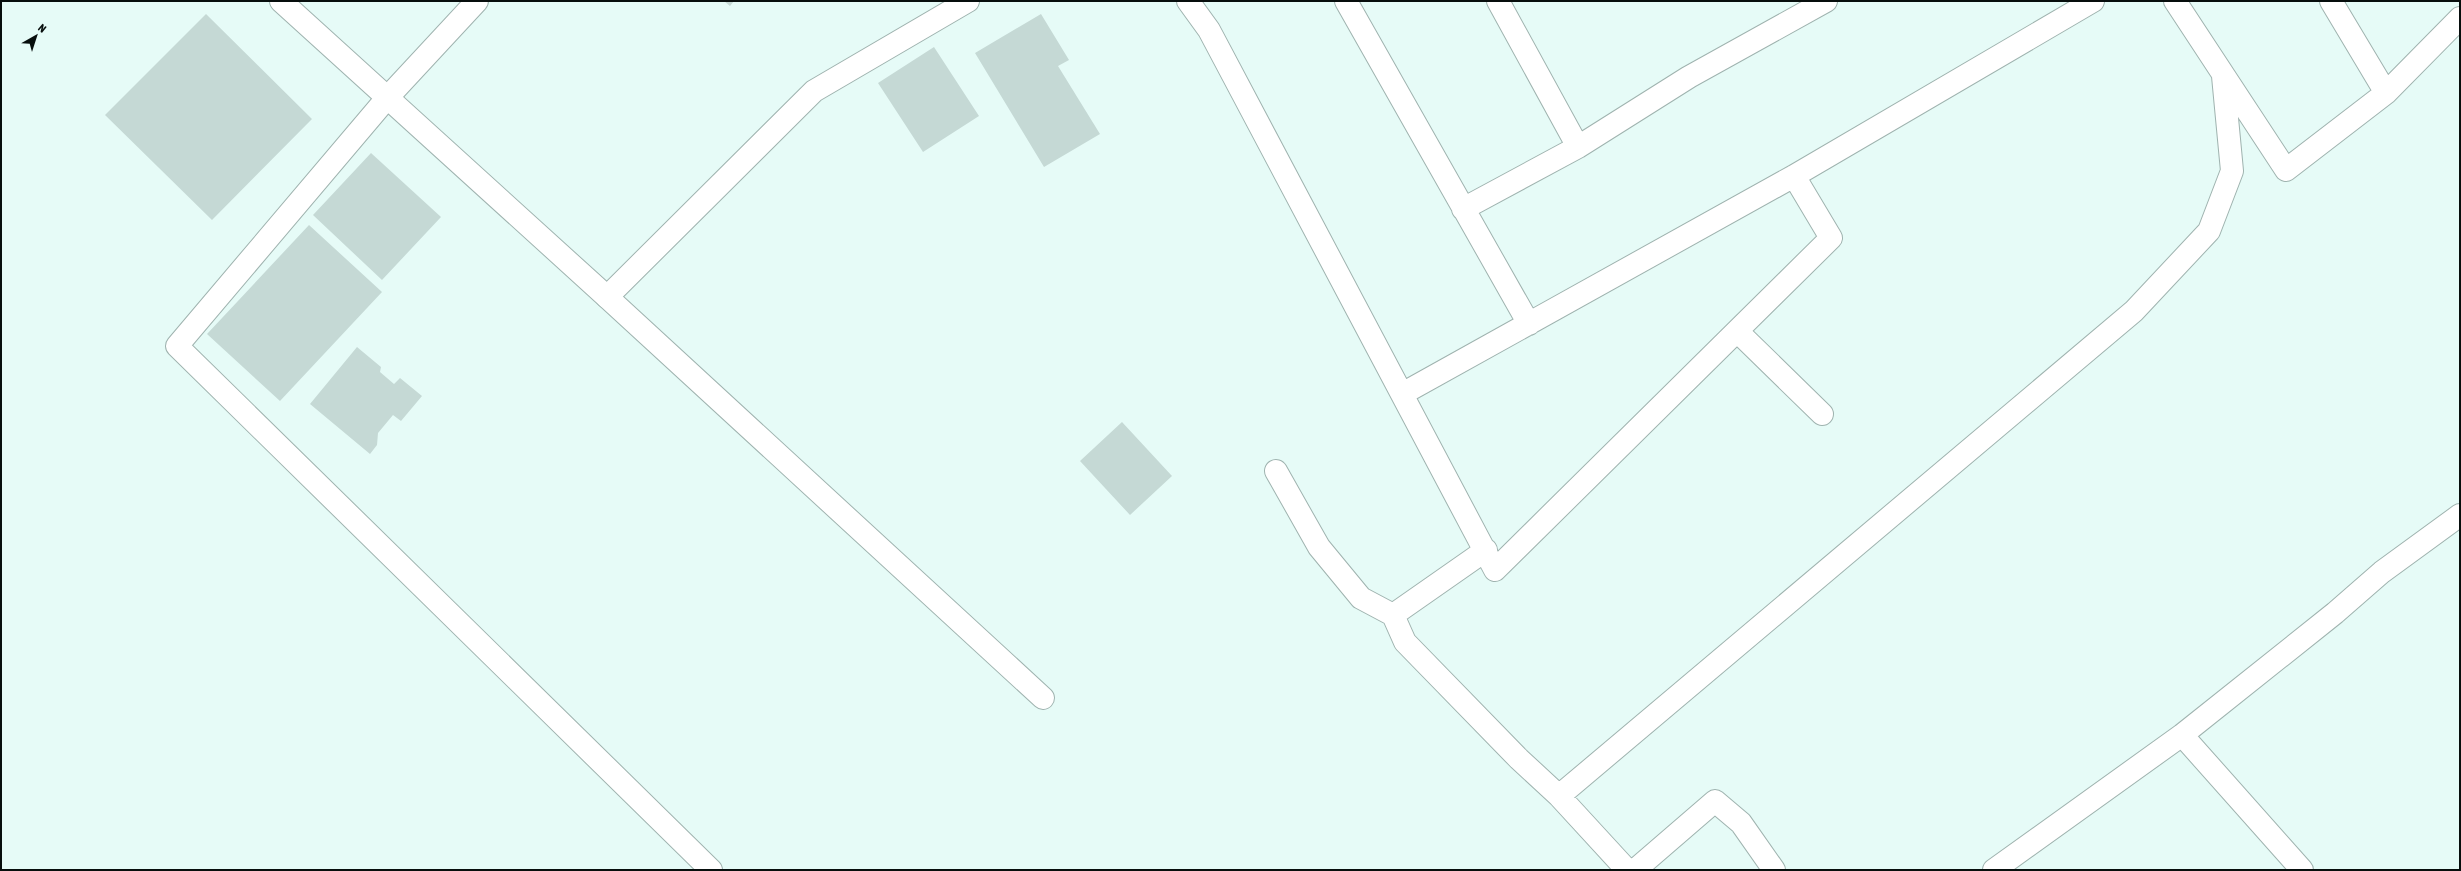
<svg xmlns="http://www.w3.org/2000/svg" width="2461" height="871" viewBox="0 0 2461 871" font-family="'Asap Condensed',sans-serif">
	<rect width="100%" height="100%" fill="#e6fbf7"/>
	<path fill="#c5d9d5" d="M724 1H734L730 6Z
		M206 14 312 119 212 220 105 115Z
		M1041 14 1069 60 1058 66 1100 134 1044 167 975 53Z
		M934 47 979 116 923 152 878 83Z
		M371 153 441 217 382 280 313 215Z
		M309 225 382 292 280 401 207 334Z
		M357 347 381 367 380 372 394 384 400 378 422 396 401 421 393 415 378 433 377 445 370 454 310 404Z
		M1122 422 1172 476 1130 515 1080 461Z"/>
	<g fill="none" stroke-linecap="round" stroke-linejoin="round">
		<defs>
			<path id="minor" d="M477 1 387 98 177 346 711 870
				M1188 1 1209 30 1495 570 1831 238 1794 176
				M1346 1 1529 324
				M1498 1 1578 147
				M2175 1 2286 170 2386 93 2460 18
				M2331 1 2386 93
				M1463 209 1578 147 1689 77 1826 1
				M607 297 814 91 968 1
				M1737 331 1822 414
				M1402 394 1794 176 2093 1
				M1276 471 1319 547 1361 598 1393 615 1486 550
				M1393 615 1405 642 1519 759 1559 796 1627 870
				M2182 735 2302 870
				M1559 796 2134 311 2209 231 2232 171 2223 76
				M1635 870 1715 801 1741 823 1774 870
				M1994 870 2182 735 2335 613 2382 572 2460 515"/>
			<path id="tertiary" d="M281 1 607 297 1043 698"/>
		</defs>
		<use href="#minor" stroke="#9fb3af" stroke-width="24"/>
		<use href="#tertiary" stroke="#9fb3af" stroke-width="24"/>
		<use href="#minor" stroke="#fff" stroke-width="22"/>
		<use href="#tertiary" stroke="#fff" stroke-width="22"/>
	</g>
	<rect width="2461" height="871" fill="none" stroke="#070e0d" stroke-width="4"/>
	<g transform="translate(36 36) rotate(39)" stroke="#e6fbf7" stroke-width="3" paint-order="stroke">
	<path d="M0-3L7 15L0 10L-7 15Z" fill="#070e0d"/>
	<text y="-6" font-size="11" font-weight="bold" text-anchor="middle" fill="#070e0d">N</text>
	</g>
</svg>
